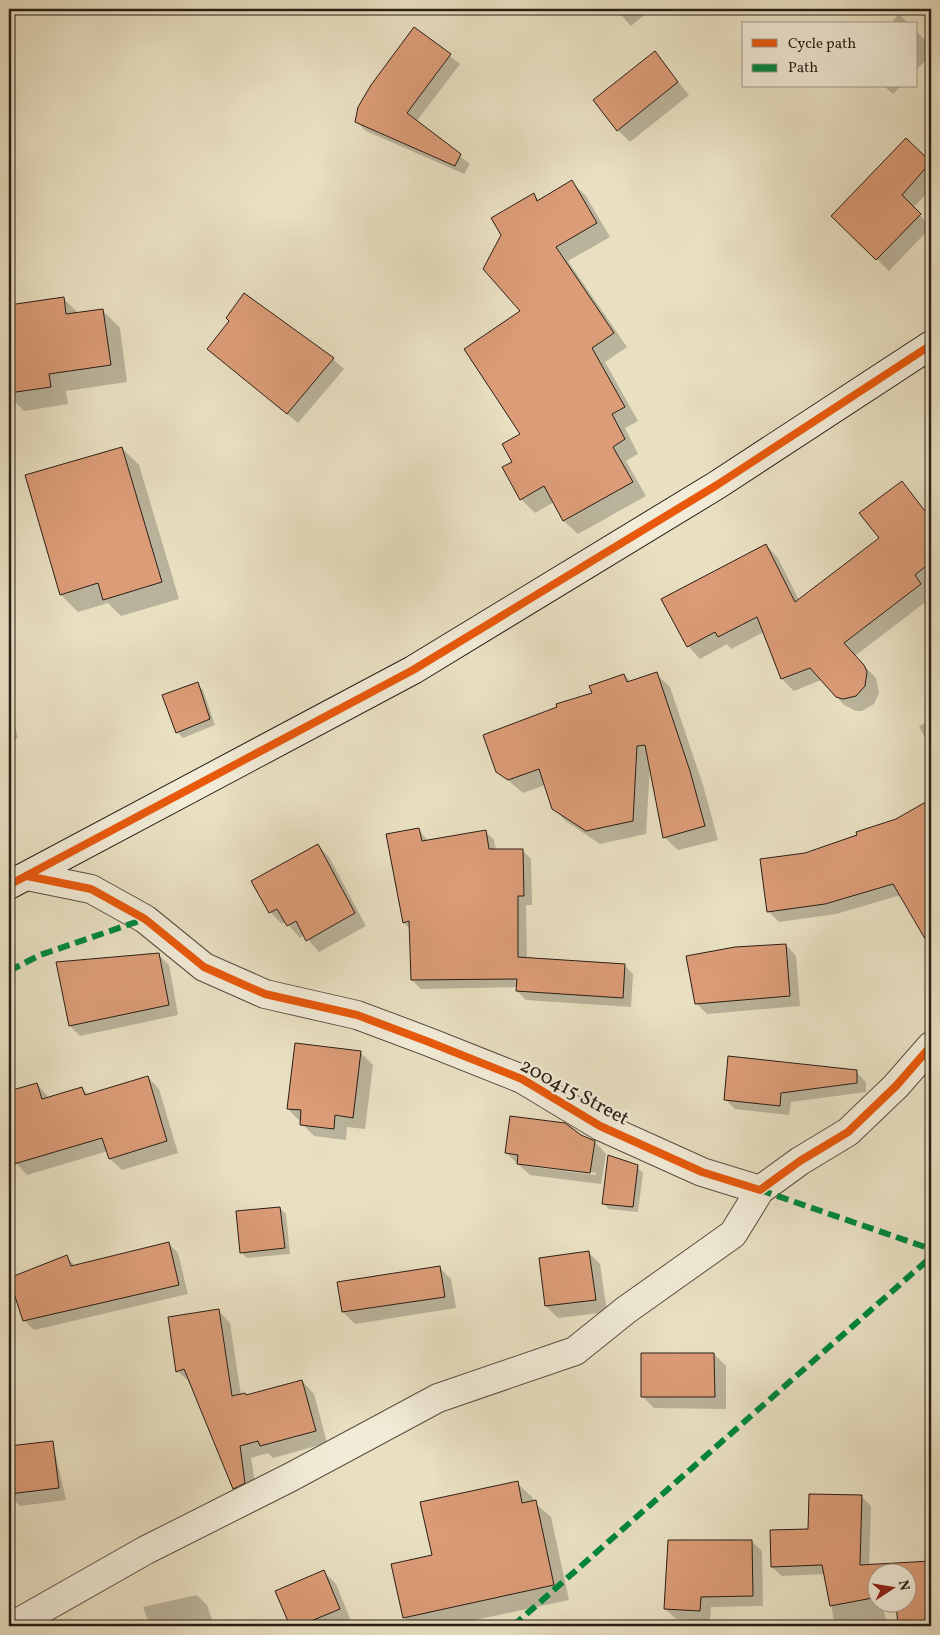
<svg xmlns="http://www.w3.org/2000/svg" width="940" height="1635" viewBox="0 0 940 1635" font-family="Vollkorn,serif">
	<rect width="100%" height="100%" fill="#e9e0c2"/>
	<filter id="stains"><feTurbulence type="fractalNoise" baseFrequency=".004" numOctaves="4"/><feColorMatrix values="0 0 0 0 .2 0 0 0 0 .09 0 0 0 0 .02 0 0 0 .5 -.17"/></filter>
	<radialGradient id="worn" r=".72"><stop offset=".6" stop-color="#630" stop-opacity="0"/><stop offset="1" stop-color="#630" stop-opacity=".3"/></radialGradient>
	<path fill="#0003" fill-rule="evenodd" d="M616 9H652L631 26Z
		M899 14 909 24H890Z
		M414 28 460 64 416 122 470 164 464 174 366 131 356 121Z
		M916 31 931 46V55L916 70Z
		M654 53 689 95 630 142 618 130Z
		M884 86H901L893 94Z
		M906 140 931 164V189L913 208 931 227 889 271 833 216Z
		M572 182 586 196 610 237 568 261 627 347 605 362 638 421 625 428 638 454 626 461 646 496 578 534 564 521 554 502 535 513 521 499 514 462 522 435V311L534 195 540 201Z
		M63 298 79 314 103 311 120 328 127 382 66 391 68 404 24 411 15 402H9V306Z
		M208 348 333 359 344 369 298 423Z
		M122 448 139 465 179 599 121 616 108 603 78 612 61 595Z
		M902 483 931 518V616L924 603 855 656 876 678 879 693 874 704 862 711H856L844 705 821 680 794 691 782 679 764 632 731 649 727 644 700 659 688 646 663 599 766 545 778 558 799 600 880 538Z
		M656 674 670 687 703 785 718 840 678 850 664 837 650 767 646 834 600 844 567 822 553 808 545 785 523 793 497 771 593 693 624 675 631 682Z
		M197 684 203 690 215 725 183 738 177 732Z
		M9 706 18 738 9 742Z
		M931 720V751L919 726Z
		M931 800V909L918 916 901 895 836 914 779 922 768 911 805 854 897 820Z
		M419 830 428 841 485 831 494 840 496 850H522L531 859 532 905H526L527 959 624 965 633 974 631 1007 526 1000 517 991 518 987 421 989 412 980 411 930 404 923 388 835Z
		M317 845 329 857 366 926 319 952 304 935 300 938 286 922 282 924 270 912Z
		M786 945 796 956 800 1006 707 1014 697 1004Z
		M159 955 169 965 178 1015 80 1036 70 1026 57 963Z
		M360 1052 373 1065 365 1129 347 1127 346 1140 314 1136 288 1109Z
		M856 1072 866 1082V1092L791 1102 789 1115 735 1109 725 1099Z
		M148 1077 159 1089 178 1153 122 1170 110 1159 108 1151 27 1175 16 1163 9 1140V1093L37 1084 49 1098 82 1089 89 1095Z
		M595 1142 606 1154 601 1184 530 1175 506 1153ZM525 1163 596 1173V1175L527 1166Z
		M637 1167 643 1173 638 1212 609 1209 603 1203Z
		M280 1208 286 1214 290 1254 247 1258 241 1252Z
		M168 1243 178 1253 188 1294 34 1330 24 1320 9 1280 66 1257 75 1266Z
		M588 1252 600 1264 607 1312 558 1318 546 1306 540 1259Z
		M439 1267 451 1279 456 1308 355 1324 343 1312Z
		M218 1310 230 1323 241 1395 247 1396 302 1381 314 1394 327 1443 273 1458 268 1453 251 1458 257 1495 246 1500 234 1488 191 1383 177 1371Z
		M714 1354 726 1366V1409L654 1408 642 1396Z
		M44 1443 56 1456 66 1500 20 1506 9 1495V1448Z
		M517 1483 533 1498V1502L551 1517 569 1600 447 1626H413L404 1617 434 1556Z
		M861 1496 871 1506 869 1569 878 1581V1602H882L887 1626H835L825 1574 782 1576 772 1567 810 1531Z
		M751 1541 762 1551 763 1606 711 1607 710 1621 676 1619 665 1609Z
		M324 1572 336 1584 351 1621 339 1626H291L277 1592Z
		M197 1595 207 1605 214 1626H150L143 1607Z"/>
	<path fill="#db9c77" stroke="#291e16" d="M414 27 451 54 407 113 461 154 455 166 355 122 358 107 371 85Z
		M655 51 678 82 617 131 593 100Z
		M906 138 931 162 902 195 921 214 876 260 831 216Z
		M572 180 597 223 556 247 614 333 592 348 625 407 612 414 625 439 613 447 633 482 563 521 544 486 520 500 502 467 512 462 502 444 520 434 464 349 520 311 483 269 501 235 491 218 534 193 537 201Z
		M244 293 334 358 287 414 207 349 229 321 226 318Z
		M64 297 66 314 103 309 111 365 49 374 51 387 9 393V305Z
		M122 447 162 582 103 600 98 583 60 595 25 475Z
		M902 481 931 519V562L915 575 921 584 844 643 864 665 867 672 865 686 856 696 843 699 836 697 810 668 781 679 757 617 718 637 715 632 687 647 661 599 766 544 795 602 879 538 859 513Z
		M657 672 690 771 705 826 663 838 645 745 637 746 633 821 586 831 552 809 539 769 508 780 496 772 483 735 557 707 556 704 592 693 589 686 624 674 627 682Z
		M198 682 210 719 176 733 162 695Z
		M931 799V949L893 884 825 904 767 912 760 859 805 853 857 835 856 832 896 819Z
		M419 828 422 841 486 830 489 849H523L524 896H518V957L625 964 623 998 516 991 517 979 411 980 409 921 403 923 386 834Z
		M318 844 355 913 306 941 296 921 287 926 277 909 269 913 251 881Z
		M786 944 790 996 695 1004 686 956 735 947Z
		M159 953 169 1005 69 1026 56 962Z
		M295 1043 361 1051 353 1118 335 1115 334 1129 300 1125 301 1110 287 1109Z
		M728 1056 857 1070V1083L781 1093 780 1106 724 1100Z
		M148 1076 167 1141 109 1159 102 1138 14 1164 9 1144V1091L37 1083 42 1099 82 1087 85 1095Z
		M510 1116 565 1123 581 1135 595 1141 590 1173 517 1164 518 1155 505 1153Z
		M608 1155 638 1165 633 1207 602 1204Z
		M280 1207 285 1248 240 1253 236 1211Z
		M169 1242 179 1285 23 1321 9 1278 67 1255 71 1266Z
		M589 1251 596 1300 545 1306 539 1258Z
		M440 1266 445 1297 342 1312 337 1282Z
		M219 1309 232 1396 245 1393 246 1395 302 1380 316 1431 260 1446 258 1441 240 1446 245 1483 233 1489 184 1369 176 1372 168 1317Z
		M641 1353H714L715 1397H641Z
		M53 1441 59 1488 9 1494V1446Z
		M518 1481 522 1503 536 1500 554 1585 403 1618 391 1564 432 1555 420 1502Z
		M809 1494 862 1495 860 1565 931 1561V1625L898 1626 896 1602H908V1572H878V1597L830 1606 822 1565 771 1567 770 1530 808 1529Z
		M668 1540H752L753 1596 701 1597 700 1611 664 1609Z
		M324 1570 340 1609 299 1626H290L275 1591Z"/>
	<g fill="none" stroke-linecap="round" stroke-linejoin="round">
		<defs>
			<path id="street" d="M27 876 91 889 145 919 204 967 265 994 357 1015 429 1042 522 1079 600 1126 702 1172 760 1190 800 1161 848 1132 896 1086 931 1046
				M12 1626 146 1550 291 1477 438 1398 575 1351 626 1310 733 1234 760 1190"/>
			<path id="secondary" d="M9 885 413 670 717 485 931 345"/>
		</defs>
		<use href="#street" stroke="#594e41" stroke-width="30"/>
		<use href="#secondary" stroke="#291e16" stroke-width="30"/>
		<use href="#street" stroke="#f1ebd7" stroke-width="28"/>
		<use href="#secondary" stroke="#f1ebd7" stroke-width="28"/>
		<path stroke="#00873e" stroke-width="6" stroke-dasharray="12 6" stroke-linecap="butt" d="M9 971 40 955 145 919
			M760 1190 931 1249
			M513 1626 931 1257"/>
		<defs>
			<path id="cycleway" d="M27 876 91 889 145 919 204 967 265 994 357 1015 429 1042 522 1079 600 1126 702 1172 760 1190 800 1161 848 1132 896 1086 931 1046
				M9 885 413 670 717 485 931 345"/>
		</defs>
		<use href="#cycleway" stroke="#f1ebd7" stroke-width="11"/>
		<use href="#cycleway" stroke="#e8590c" stroke-width="8"/>
	</g>
	<g text-anchor="middle" stroke-width="5" stroke-linejoin="round" paint-order="stroke">
		<g font-size="20" fill="#291e16" stroke="#f1ebd7">
			<text transform="translate(575 1091) rotate(28)" y="7">200415 Street</text>
		</g>
	</g>
	<rect width="940" height="1635" fill="none" stroke="#e9e0c2" stroke-width="30"/>
	<rect x="10" y="10" width="920" height="1615" fill="none" stroke="#291e16" stroke-width="2.5"/>
	<rect x="15" y="15" width="910" height="1605" fill="none" stroke="#291e16"/>
	<rect x="742" y="22" width="175" height="65" fill="#f1ebd7" stroke="#a1998a"/>
	<rect x="752" y="39" width="25" height="8" fill="#e8590c" stroke="#a1998a"/>
	<text x="788" y="48" font-size="15" fill="#291e16">Cycle path</text>
	<rect x="752" y="64" width="25" height="8" fill="#00873e" stroke="#a1998a"/>
	<text x="788" y="72" font-size="15" fill="#291e16">Path</text>
	<g transform="translate(892 1588) rotate(78)"><circle r="24" fill="#f1ebd7" stroke="#a1998a"/>
	<path d="M0-4L9 19L0 12L-9 19Z" fill="#8f2418"/>
	<text y="-8" font-size="14" font-weight="bold" text-anchor="middle" fill="#291e16">N</text>
	</g>
	<rect width="100%" height="100%" filter="url(#stains)"/>
	<rect width="100%" height="100%" fill="url(#worn)"/>
</svg>
